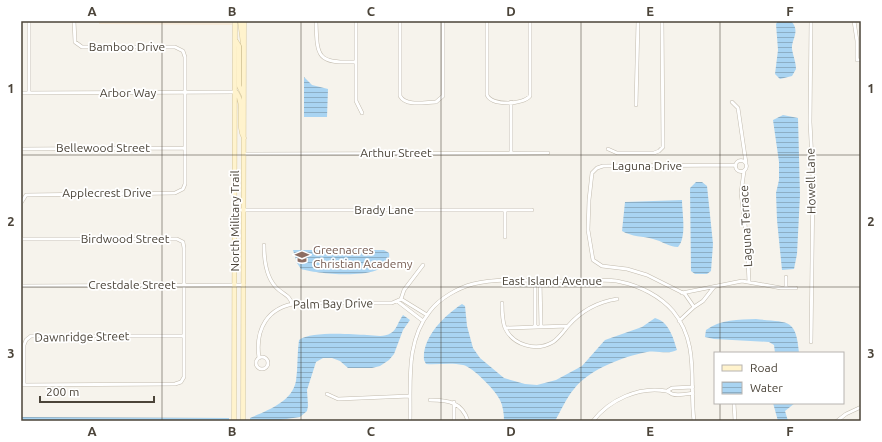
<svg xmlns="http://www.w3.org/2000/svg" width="882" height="442" viewBox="0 0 882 442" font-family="Ubuntu,sans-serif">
	<defs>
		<pattern id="water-rules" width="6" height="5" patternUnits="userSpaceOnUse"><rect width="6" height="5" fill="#a9d4f2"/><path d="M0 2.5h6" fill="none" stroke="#8caec5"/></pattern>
	</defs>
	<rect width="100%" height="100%" fill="#f6f3ec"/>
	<path fill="#f7ead8" d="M99 21H232V25L99 24Z"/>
	<path fill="url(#water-rules)" d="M778 21H791C801 31 791 40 792 49 793 56 796 62 796 69L792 76 780 79 775 74 778 50 776 24Z
		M304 77 312 85 328 89 327 117H304Z
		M783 115 798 118 800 195 797 254 794 269 782 270 777 220 776 193 779 180V162L773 120Z
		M696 182H702L707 186 713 244 711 271 707 274H695L691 271 690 188Z
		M682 200C682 213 687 237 678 247 669 247 662 241 653 239 643 236 632 237 622 231L625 202Z
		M293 250H384L389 253C394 283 317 274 301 269L297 263Z
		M462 304 465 306 467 326 473 348 480 358 504 378 525 384 537 385 556 380 582 366 605 340 642 327 655 318C669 322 673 337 677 350 668 355 657 350 647 352 622 357 590 369 574 389 566 398 561 411 555 421H504C504 414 503 406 500 400 496 391 473 367 463 365 450 362 438 365 426 364L424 360C422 337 445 315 462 304Z
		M403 315 410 320 403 330 394 354 389 360 380 366 372 368H348L340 361 332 358H323L316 362 307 390 308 406 307 411 300 417 273 421H250V418C268 410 292 402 296 381 298 367 297 354 299 340 311 331 350 334 367 335 375 335 383 338 391 333 396 331 399 320 403 315Z
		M756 319C788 323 796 317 799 353H775L774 345 769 342 714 339 705 337 706 330C721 319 738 320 756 319Z
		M773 403H795L785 411 788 421H778Z
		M21 417 229 418V421H21Z"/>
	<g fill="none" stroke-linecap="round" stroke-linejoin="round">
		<defs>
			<path id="minor" d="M316 21C317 58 317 63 356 62
				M356 21V101L362 113
				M400 21V96C406 107 426 102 436 102L443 96V21
				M487 21V95C492 106 523 105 530 96V21
				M811 21 810 122 813 180 811 342
				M854 21 857 41V60H861
				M21 93 235 92
				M29 93V21
				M732 102 738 108 746 163
				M636 105 638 21
				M21 149 185 148
				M608 149 617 153H654L659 151 663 147 662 21
				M511 153V102
				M244 154 548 153
				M735.5 166a5.5 5.5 0 1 1 11 0a5.5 5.5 0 1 1-11 0Z
				M744 171 741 193 747 240 749 282
				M235 210H532
				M505 210V237
				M264 245C264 260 266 280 279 290 285 295 290 296 292 304
				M535 281V326
				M540 281 541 326
				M21 286V203L26 195 175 193 183 189 185 184V57L183 51 175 47H82L75 42 74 21
				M21 286 244 285
				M786 288V277
				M682 293 742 281 781 288H796
				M401 299 404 290 423 265
				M401 299 427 315
				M397 301 423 321
				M502 303C502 311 502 320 505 328 513 345 536 352 553 342 559 338 563 332 568 326
				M694 307 685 294 647 275 627 269 602 266 593 260 588 230 589 200 592 173 597 168 603 166 736 165
				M679 321 694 307 703 301 714 287
				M505 328 568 326C581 311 597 302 617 299
				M256 363a6 6 0 1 1 12 0a6 6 0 1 1-12 0Z
				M259 358C255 329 267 307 298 303H392L401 299
				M21 385 175 384 181 382 184 377V248L183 242 177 239H21
				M24 385V345L26 340 31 336H184
				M667 391 672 388 693 387
				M327 394 338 399 410 396
				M430 400C448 400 462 402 468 421
				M734 403 735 421
				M410 421C411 383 405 342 430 311 440 298 458 288 473 284 501 277 538 281 567 281 584 281 604 278 621 282 640 286 660 296 673 311 700 344 689 382 694 421
				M454 421V402
				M593 421C609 400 639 386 666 391 668 391 670 393 672 394 678 396 687 394 693 393
				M837 421 846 414 861 407"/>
			<path id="secondary" d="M240 21 243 44
				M236 41 239 46V86L243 94
				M236 92C246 105 236 124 244 138
				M234 421 235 21
				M243 421 244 21"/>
		</defs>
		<use href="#minor" stroke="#c2bbae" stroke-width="4"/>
		<use href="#secondary" stroke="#d6c79b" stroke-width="5"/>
		<use href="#minor" stroke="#fff" stroke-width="3"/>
		<use href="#secondary" stroke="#fff3cd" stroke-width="4"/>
	</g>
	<path fill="none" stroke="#4b4439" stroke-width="1" stroke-opacity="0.55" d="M162 21V421M301 21V421M441 21V421M581 21V421M720 21V353M21 155H861M21 287H861M720 403V421"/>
	<defs>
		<symbol id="school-bare" viewBox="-9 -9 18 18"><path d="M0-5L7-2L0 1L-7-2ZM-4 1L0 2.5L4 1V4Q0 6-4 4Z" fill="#8d6e63" stroke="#fff" stroke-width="2.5" paint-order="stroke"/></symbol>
	</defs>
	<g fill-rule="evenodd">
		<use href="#school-bare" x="292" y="247" width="20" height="20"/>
	</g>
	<g text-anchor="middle" stroke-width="3.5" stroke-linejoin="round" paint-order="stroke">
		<g font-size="12" fill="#4b4439" stroke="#fff">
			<text x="127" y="51">Bamboo Drive</text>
			<text x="128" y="97">Arbor Way</text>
			<text x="103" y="152">Bellewood Street</text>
			<text x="396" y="157">Arthur Street</text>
			<text x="647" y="170">Laguna Drive</text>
			<text transform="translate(811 181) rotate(-91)" y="4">Howell Lane</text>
			<text x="107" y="197">Applecrest Drive</text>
			<text x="384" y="214">Brady Lane</text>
			<text transform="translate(235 221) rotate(-90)" y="4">North Military Trail</text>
			<text transform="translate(746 226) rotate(-93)" y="4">Laguna Terrace</text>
			<text x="125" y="243">Birdwood Street</text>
			<text x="552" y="285">East Island Avenue</text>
			<text x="132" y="289">Crestdale Street</text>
			<text transform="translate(333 304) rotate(-1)" y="4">Palm Bay Drive</text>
			<text transform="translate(82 337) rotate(-1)" y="4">Dawnridge Street</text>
		</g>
		<g font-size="12" fill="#785e54" stroke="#fff" text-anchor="start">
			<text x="313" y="254">Greenacres<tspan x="313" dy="14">Christian Academy</tspan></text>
		</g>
	</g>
	<rect width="882" height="442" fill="none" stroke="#ffffff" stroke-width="44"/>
	<rect x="714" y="352" width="130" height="52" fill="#ffffff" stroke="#b7b4b0"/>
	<rect x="722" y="365" width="20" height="6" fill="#fff3cd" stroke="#b7b4b0"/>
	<text x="750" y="372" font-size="12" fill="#4b4439">Road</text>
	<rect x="722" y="382" width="20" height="12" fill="url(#water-rules)" stroke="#b7b4b0"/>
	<text x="750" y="392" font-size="12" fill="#4b4439">Water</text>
	<path d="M40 396v6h114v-6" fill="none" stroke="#4b4439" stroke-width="2"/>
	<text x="46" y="396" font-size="12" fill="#4b4439" stroke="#ffffff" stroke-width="3" paint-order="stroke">200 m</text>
	<rect x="22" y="22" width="838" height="398" fill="none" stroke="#4b4439" stroke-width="1.5"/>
	<g font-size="13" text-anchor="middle" font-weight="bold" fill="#4b4439">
		<text x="92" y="16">A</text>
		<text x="232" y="16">B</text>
		<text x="371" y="16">C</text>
		<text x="511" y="16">D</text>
		<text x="650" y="16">E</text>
		<text x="790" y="16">F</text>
		<text x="11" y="93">1</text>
		<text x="871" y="93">1</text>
		<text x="11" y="226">2</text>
		<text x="871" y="226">2</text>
		<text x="11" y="358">3</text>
		<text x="871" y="358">3</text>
		<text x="92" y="436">A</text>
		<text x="232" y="436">B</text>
		<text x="371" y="436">C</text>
		<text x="511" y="436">D</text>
		<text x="650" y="436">E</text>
		<text x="790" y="436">F</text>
	</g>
</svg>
